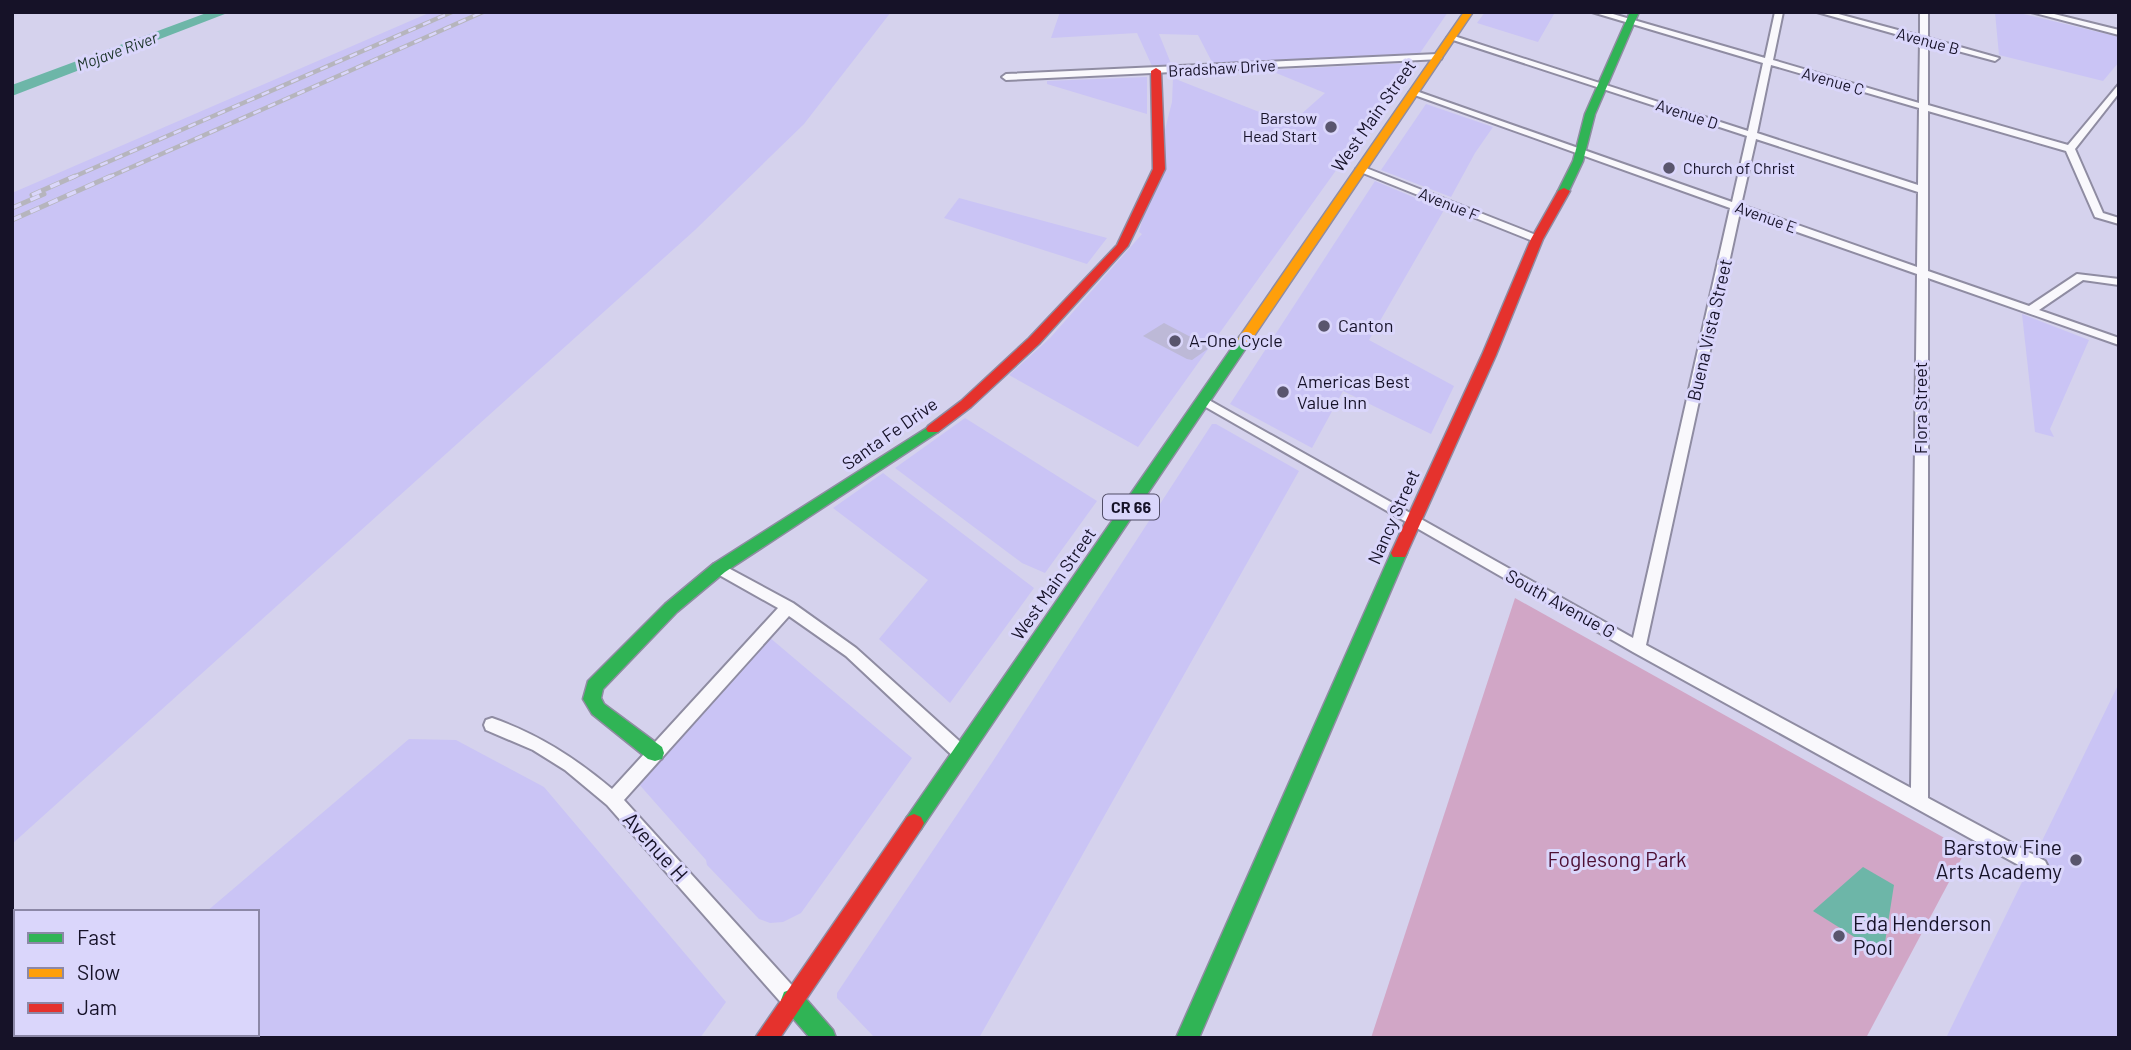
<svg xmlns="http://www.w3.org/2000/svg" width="2131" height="1050" viewBox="0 0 2131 1050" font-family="Barlow,sans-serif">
	<rect width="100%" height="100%" fill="#d5d2ed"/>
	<path fill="#cac4f5" d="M431 12H891L804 124 695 230 12 844V193Z
		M1060 12H1448L1420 53 1414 54 1213 64 1198 35 1159 34 1172 66 1156 67 1152 66 1137 33 1051 38Z
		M1485 12H1545L1554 14 1538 42 1477 23Z
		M1995 12H2015L2119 37V62L2103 81 1999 55Z
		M1409 63 1352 148 1138 447 1009 375 1050 338 1142 234 1139 232 1172 102 1173 78 1290 124 1325 93 1269 70Z
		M1147 77V114L1047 84V81Z
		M1426 104 1493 127 1475 153 1451 197 1381 170Z
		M1375 181 1444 210 1369 340 1454 386 1431 434 1343 391 1312 448 1230 404Z
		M959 198 1107 238 1087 264 944 218Z
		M2022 314 2089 340 2050 429 2054 437 2035 432Z
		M965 418 1097 501 1045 573 1022 563 895 468Z
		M1212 424H1216L1299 471 979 1038H875L837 998V993L991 764Z
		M883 473 1034 588 950 703 879 639 928 580 833 508Z
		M769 637 912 758 801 913 783 922 770 923 759 919 707 865 706 860 637 782Z
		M2119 683V1038H1946Z
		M409 739 456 740 544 787 726 1002 700 1038H57L61 1034H257V912H206Z"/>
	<path fill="#d1a6c6" d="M1515 598 1966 850 1866 1038H1371Z"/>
	<path fill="#6db6a8" d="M1863 867 1894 885 1883 955 1813 911Z"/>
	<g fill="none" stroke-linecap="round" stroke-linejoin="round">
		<path fill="#6db6a8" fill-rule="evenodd" d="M209 12H230L12 96V85Z"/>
	</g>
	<path fill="#bdb9d7" d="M1164 323 1206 345 1209 348 1192 360 1187 359 1143 336Z"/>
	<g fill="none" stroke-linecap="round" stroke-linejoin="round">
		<defs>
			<path id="street" d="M1592 12H1606L1765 58 1775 12H1783L1773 60 1919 103 1920 41 1817 12H1831L1920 36V12H1928V38L1999 58 1995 61 1928 43V105L2068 145 2119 84V93L2075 149 2103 213 2119 218V224L2095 217 2066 151 1928 111V271L2029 306 2077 274 2119 279V285L2083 280 2039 310 2119 338V345L1928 278V798L2045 861 2048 867 2045 873 2039 875 2033 873 1633 652 1197 402 1199 399H1207L1633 638 1730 208 1409 93 1416 91 1732 202 1747 136 1447 38 1454 36 1748 131 1763 63ZM1771 65 1919 108 1918 185 1757 133ZM1756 139 1918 192 1917 267 1741 205ZM1740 212 1917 274 1911 788 1646 645Z
				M2031 12H2046L2119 30V35Z
				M1438 54 1442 57 1441 59 1006 80 1002 77 1006 74Z
				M1361 166 1541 237 1542 239 1537 242 1533 241 1358 171 1356 169Z
				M719 563 793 603 856 648 967 748 969 753 967 758 961 760 955 758 846 656 789 616 624 800 799 993 802 1000 799 1007 792 1010 785 1007 607 805 565 770 533 750 486 730 484 725 486 720 492 718C538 734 575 758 612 789L778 608 714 572 712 568 714 564Z"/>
			<path id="fast" d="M1630 12H1639L1595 114 1583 161 1568 193H1560L1558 191 1573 161 1585 114Z
				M1245 335 1252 339 921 829 914 832 907 829 904 823 907 817 1240 336Z
				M933 424 938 426 940 429 938 432 725 572 677 612 603 689 601 698 604 704 662 747 664 753 662 759 655 761 648 759 592 714 583 699 588 681 665 604 713 564Z
				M1399 547 1407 553 1199 1038H1176L1391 553Z
				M792 989 800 992 833 1030 836 1038H810L784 1008 781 1000 784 992Z"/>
			<path id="slow" d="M1464 12H1473L1250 342H1240L1238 339Z"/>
			<path id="jam" d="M1156 68 1161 71 1165 169 1128 246 1039 344 971 407 938 432H928L926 429 928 426 961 401 1029 338 1117 245 1153 169 1151 71Z
				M1564 188 1570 191 1543 239 1496 355 1407 553 1405 557H1393L1391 553 1482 355 1531 239 1558 191Z
				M914 814 921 817 924 823 921 829 780 1038H755L907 817Z"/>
		</defs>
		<use href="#street" stroke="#8f8ca2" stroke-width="4"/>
		<use href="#fast" stroke="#8f8ca2" stroke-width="3"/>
		<use href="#slow" stroke="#8f8ca2" stroke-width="3"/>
		<use href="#jam" stroke="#8f8ca2" stroke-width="3"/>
		<use href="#street" fill="#f9f8fc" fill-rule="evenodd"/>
		<use href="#fast" fill="#30b455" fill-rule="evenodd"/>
		<use href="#slow" fill="#ff9f0a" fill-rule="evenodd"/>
		<use href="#jam" fill="#e5322d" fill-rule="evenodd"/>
		<defs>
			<path id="rail-far1" d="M71 178 452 12
				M107 178 483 12"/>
			<path id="rail" d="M32 195 75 176
				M12 208 44 194
				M12 220 111 176"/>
		</defs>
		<use href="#rail-far1" stroke="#b6b5bd" stroke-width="4.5"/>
		<use href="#rail" stroke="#b6b5bd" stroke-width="5"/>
		<use href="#rail-far1" stroke="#dad6fb" stroke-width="2.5" stroke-dasharray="8" stroke-linecap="butt"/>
		<use href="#rail" stroke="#dad6fb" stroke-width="3.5" stroke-dasharray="10" stroke-linecap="butt"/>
	</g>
	<g fill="#59556d" stroke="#dad6fb" stroke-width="2.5">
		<circle cx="1331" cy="127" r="7"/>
		<circle cx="1669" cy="168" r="7"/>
		<circle cx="1324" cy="326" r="7"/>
		<circle cx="1175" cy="341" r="7"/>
		<circle cx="1283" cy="392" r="7"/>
		<circle cx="2076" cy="860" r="7"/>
		<circle cx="1839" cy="936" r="7"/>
	</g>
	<g text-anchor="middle" stroke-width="6" stroke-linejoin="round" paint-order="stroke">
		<g font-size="16" fill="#161228" stroke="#dad6fb">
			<text transform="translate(1928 41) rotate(15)" y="6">Avenue B</text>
			<text transform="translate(1222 68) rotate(-3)" y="6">Bradshaw Drive</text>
			<text transform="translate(1833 81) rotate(16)" y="6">Avenue C</text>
			<text transform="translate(1687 114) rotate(18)" y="6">Avenue D</text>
			<text transform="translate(1449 204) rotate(22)" y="6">Avenue F</text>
			<text transform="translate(1766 217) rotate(20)" y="6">Avenue E</text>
		</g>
		<g font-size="16" font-style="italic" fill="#1c342b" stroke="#dad6fb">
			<text transform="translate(117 51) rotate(-20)" y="6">Mojave River</text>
		</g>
		<g font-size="16" fill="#161228" stroke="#dad6fb" text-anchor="end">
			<text x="1317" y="124">Barstow<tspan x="1317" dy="18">Head Start</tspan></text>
			<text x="1683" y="174" text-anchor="start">Church of Christ</text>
		</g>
		<rect fill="#dad6fb" stroke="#514d67" stroke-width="2" x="1103" y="494.5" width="56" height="25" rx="5"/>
		<g font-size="16" font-weight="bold" fill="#161228">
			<text x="1131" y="513">CR 66</text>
		</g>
		<g font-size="18" fill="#161228" stroke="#dad6fb">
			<text transform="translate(1374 116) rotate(-55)" y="6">West Main Street</text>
			<text transform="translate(1710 330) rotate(-77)" y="6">Buena Vista Street</text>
			<text transform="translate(1921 408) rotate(-90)" y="6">Flora Street</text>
			<text transform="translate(890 434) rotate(-35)" y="6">Santa Fe Drive</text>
			<text transform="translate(1394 517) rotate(-66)" y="6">Nancy Street</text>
			<text transform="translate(1054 584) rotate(-55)" y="6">West Main Street</text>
			<text transform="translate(1560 604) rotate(29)" y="6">South Avenue G</text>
		</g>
		<g font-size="18" fill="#161228" stroke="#dad6fb" text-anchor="start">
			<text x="1338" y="332">Canton</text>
			<text x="1189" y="347">A-One Cycle</text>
			<text x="1297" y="388">Americas Best<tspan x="1297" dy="21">Value Inn</tspan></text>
		</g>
		<g font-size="21" fill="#161228" stroke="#dad6fb">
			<text transform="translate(655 847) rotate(48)" y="7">Avenue H</text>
		</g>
		<g font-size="21" fill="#161228" stroke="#dad6fb" text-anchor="end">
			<text x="2062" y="855">Barstow Fine<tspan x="2062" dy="24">Arts Academy</tspan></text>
			<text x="1853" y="931" text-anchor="start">Eda Henderson<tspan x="1853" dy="24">Pool</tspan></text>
		</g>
		<g font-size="21" fill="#4d0f33" stroke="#dad6fb">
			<text x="1617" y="867">Foglesong Park</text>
		</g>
	</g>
	<rect width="2131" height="1050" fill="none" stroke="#161228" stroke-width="28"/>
	<rect x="14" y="910" width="245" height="126" fill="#dad6fb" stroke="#8c88a7" stroke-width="2"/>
	<rect x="28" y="933" width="35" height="10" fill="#30b455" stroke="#8c88a7" stroke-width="2"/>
	<text x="77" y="945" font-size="21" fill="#161228">Fast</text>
	<rect x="28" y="968" width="35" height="10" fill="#ff9f0a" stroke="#8c88a7" stroke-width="2"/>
	<text x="77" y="980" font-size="21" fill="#161228">Slow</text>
	<rect x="28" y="1003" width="35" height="10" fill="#e5322d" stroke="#8c88a7" stroke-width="2"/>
	<text x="77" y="1015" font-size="21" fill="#161228">Jam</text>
</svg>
